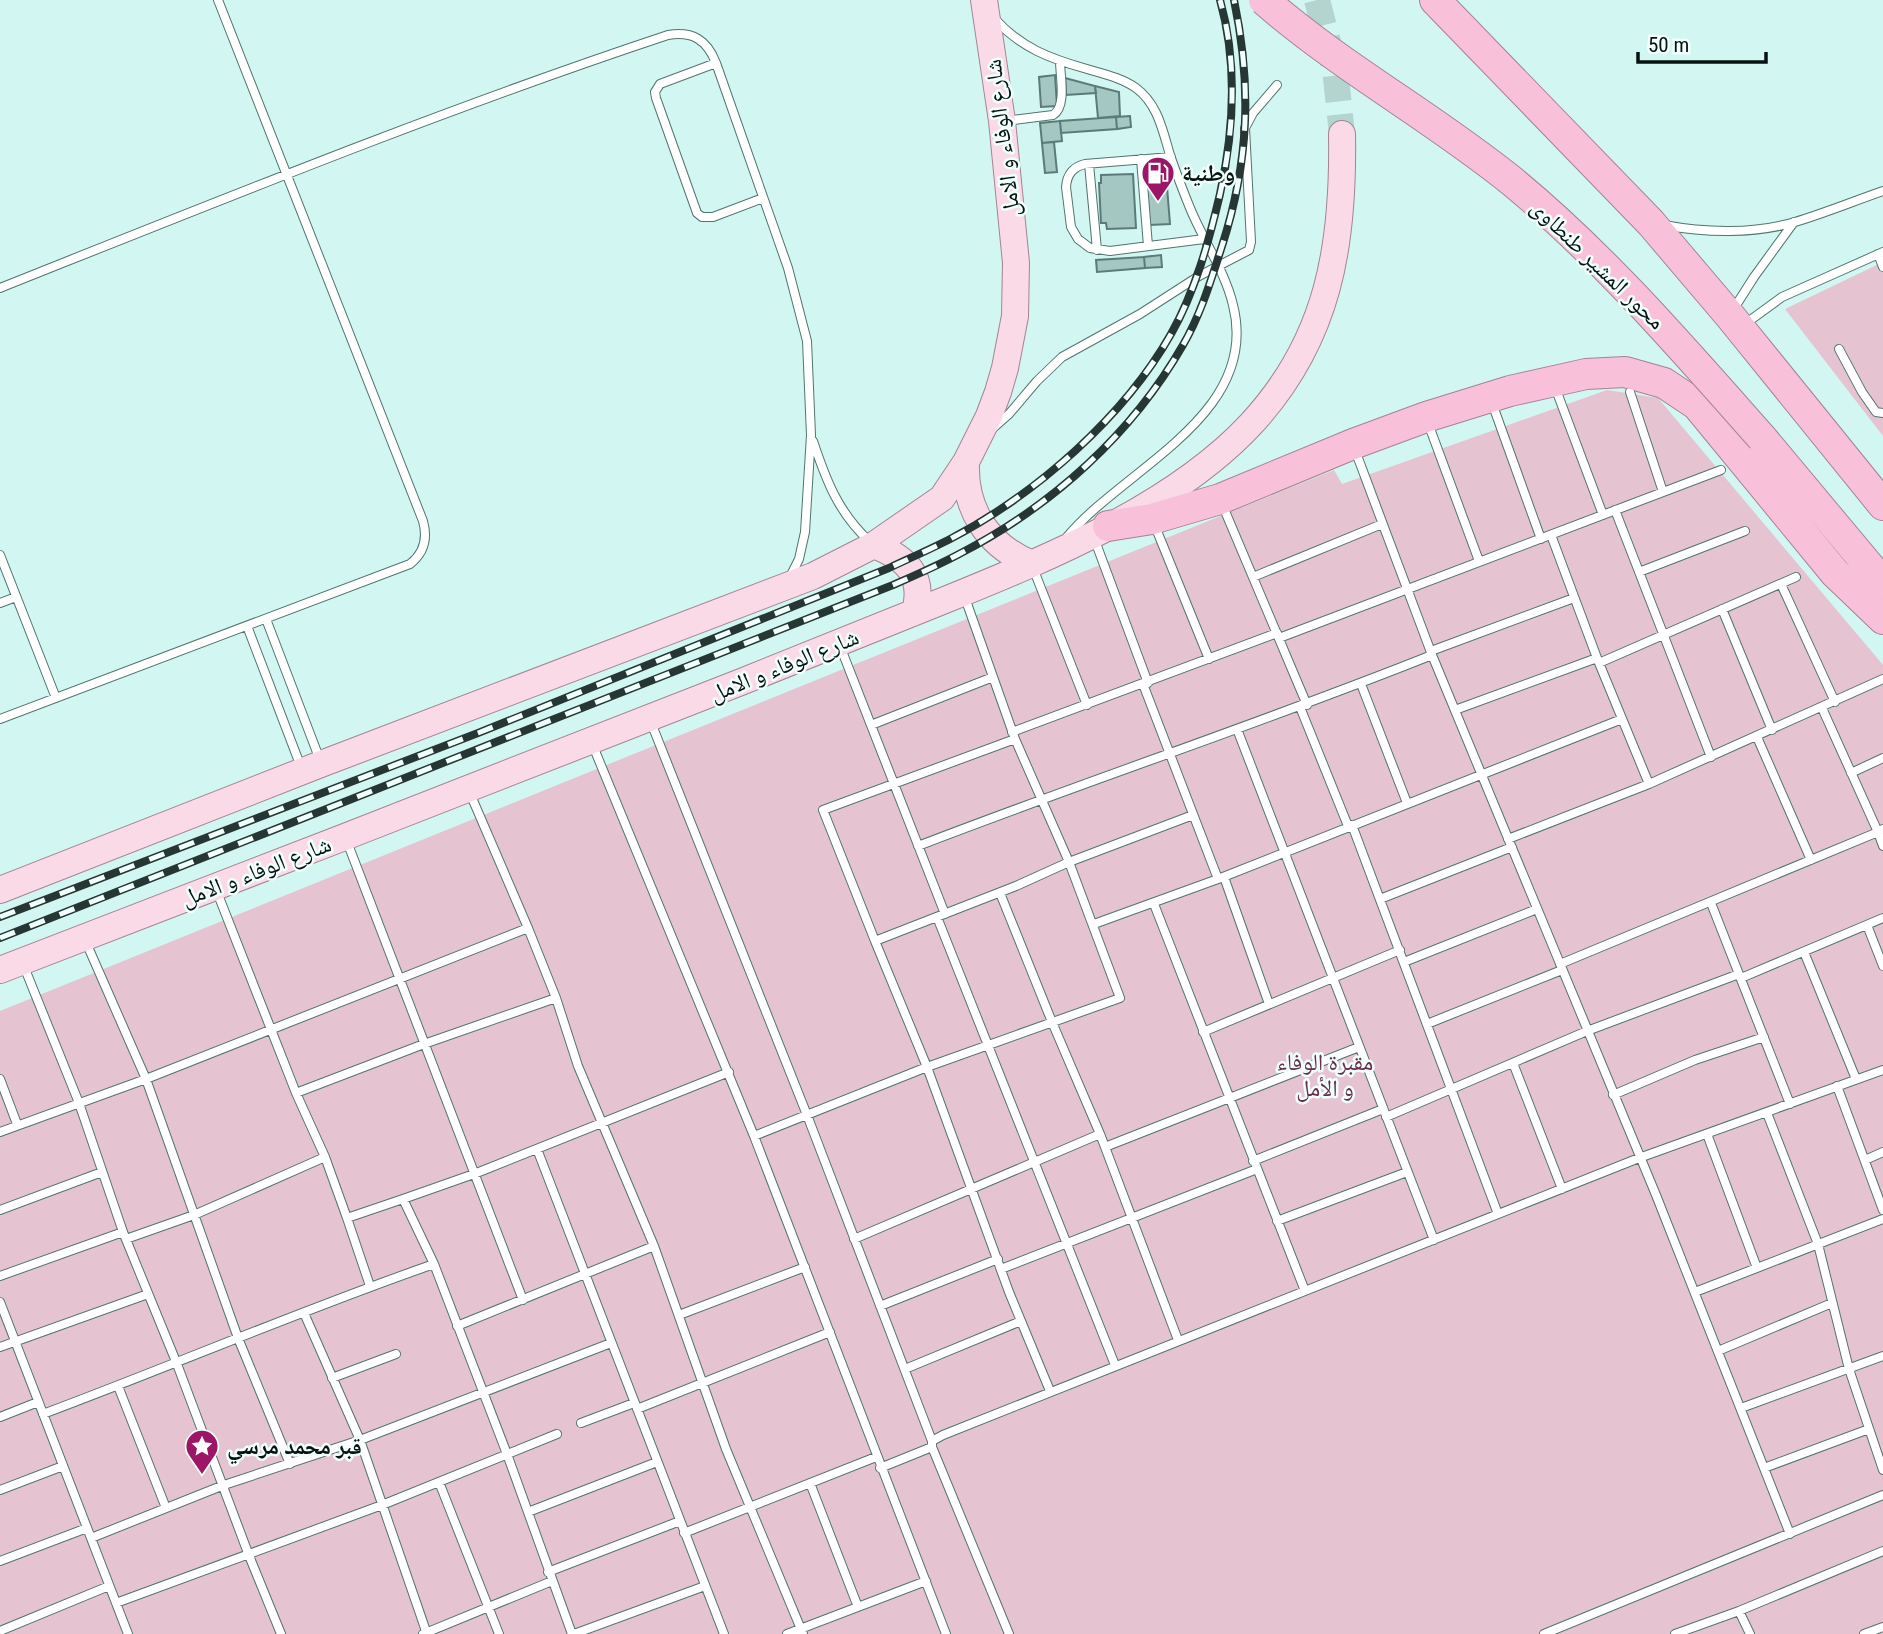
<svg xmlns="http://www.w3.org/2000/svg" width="1883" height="1634" viewBox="0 0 1883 1634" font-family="'Roboto Condensed','Noto Naskh Arabic',sans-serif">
	<rect width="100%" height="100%" fill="#d2f6f1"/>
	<path fill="#e5c3d1" d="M1883 262V436L1785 309Z
		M1607 390 1658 398 1883 665V1634H0V1011L1334 470 1342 484Z"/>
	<path fill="#a4c7c2" stroke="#5a7b77" stroke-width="2" d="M1055 75 1057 106 1041 107 1039 77Z
		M1065 78 1095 86 1096 93 1066 95Z
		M1095 86 1119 92 1120 116 1098 118Z
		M1130 116 1131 127 1117 129 1116 117Z
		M1116 117 1117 129 1061 133 1060 121Z
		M1060 121 1062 141 1042 143 1040 123Z
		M1054 142 1057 172 1045 173 1042 143Z
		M1133 174 1136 228 1107 229 1106 223H1101L1099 183H1101V175Z
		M1166 174 1170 224 1150 225 1145 175Z
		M1161 255 1162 267 1145 268 1144 257Z
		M1144 257 1145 268 1097 272 1096 260Z"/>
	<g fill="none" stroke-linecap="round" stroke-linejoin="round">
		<path stroke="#b3d4cf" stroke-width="26" stroke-dasharray="26 13" stroke-linecap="butt" d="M1317 0 1335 69 1342 134"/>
		<defs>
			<path id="lane" d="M995 19C1021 48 1051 59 1087 69 1104 74 1122 78 1136 88 1159 105 1163 133 1171 158 1177 175 1183 191 1190 208 1203 240 1225 271 1233 305 1261 415 1124 468 1067 537
				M716 63 660 84 655 92 656 98 697 213 702 217H713L763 198
				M1005 121 1053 115C1067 107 1060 76 1060 61
				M1171 157 1085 164C1073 167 1067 174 1066 187L1071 227 1078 239 1090 248 1110 251 1204 239
				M1141 159 1148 246
				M1089 164 1097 250
				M1664 225C1706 233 1754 234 1795 222 1825 213 1854 201 1883 191
				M1878 254 1883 267
				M0 288C221 200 442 110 668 35 693 31 707 40 716 63L788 268 807 341 811 435 805 532 799 559 790 577
				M1733 310 1754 277 1794 222
				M1745 324 1782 297 1883 252
				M1839 349 1862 392 1876 412 1883 413
				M1555 387 1603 515
				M1630 392 1663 492
				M1492 403 1541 539
				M1428 423 1479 561
				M992 429 1009 414 1037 381 1062 357 1140 314 1199 276 1249 250 1251 242 1245 128 1253 113 1277 85
				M813 441C826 480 838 512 869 541
				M1355 450 1432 655 1656 1195 1790 1534
				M1222 504 1307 705
				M1615 510 1711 757
				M1155 526 1209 659
				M1551 535 1597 658 1649 784
				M1094 538 1148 683
				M0 555 56 698
				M1033 568 1087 705
				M1639 572 1745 531
				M1253 577 1382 524
				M1781 584 1835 702
				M0 603 16 597
				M1722 609 1772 730
				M266 619 320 760
				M247 626 301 767
				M1279 638 1721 470
				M840 646 945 914
				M1431 651 1574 598
				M1599 663 1796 577
				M1143 684 1218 879
				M1361 684 1407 803
				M1300 707 1348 826
				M1455 710 1597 658
				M0 719 410 564C424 553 428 539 423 521L218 0
				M650 720 807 1115 932 1441
				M871 725 993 677
				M1237 729 1434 1240
				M1012 732 1277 633
				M1757 737 1811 860
				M593 746 754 1136 946 1634
				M1851 773 1883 758
				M469 791 528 928 556 998 578 1066 654 1246 726 1449 803 1634
				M1352 825 1498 1214
				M1883 829 1878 832 1883 846
				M346 839 523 1300
				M1508 839 1649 784 1883 679
				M918 846C1089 780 1262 723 1432 655
				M1224 877 1269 1004
				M217 892 296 1093 325 1157 347 1218 403 1199
				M1000 893 1052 1022 1100 1134
				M1380 899 1512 847
				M1711 903 1790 1104
				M1154 904 1305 1291
				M937 917 1115 1365
				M1094 924 1218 879 1622 719
				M1867 925 1883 966
				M85 940 146 1079 238 1338 290 1464
				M875 941 823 810 1015 739
				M1804 952 1856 1079
				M1404 962 1537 909
				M23 964 79 1103 123 1232 177 1364 248 1553 281 1634
				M1560 964 1878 832 1822 708
				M1741 978 1883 918
				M1427 1024 1562 970
				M1203 1032 1400 950
				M1513 1063 1562 1189
				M0 1079 17 1124
				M1837 1086 1883 1210
				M296 1093 424 1044 556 998
				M1613 1095 1695 1060 1764 1037
				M1767 1113 1818 1244 1849 1369 1883 1470
				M1386 1117 1587 1031 1739 974
				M0 1132 146 1079 528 928
				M1707 1134 1757 1268
				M754 1136 927 1067 875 941 1016 886 1069 862 1015 739 964 595
				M1105 1147 1178 1340
				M537 1149 724 1634
				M1865 1160 1883 1152
				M1253 1161 1383 1109
				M0 1210 102 1172
				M347 1218 370 1286
				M1277 1221 1407 1172
				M126 1239 194 1215 325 1157
				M854 1239 1100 1134 1105 1147 1359 1047
				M434 1264 403 1199 474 1174 729 1072
				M1001 1269 1257 1169
				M0 1276 123 1232
				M1695 1292 1883 1219
				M0 1302 128 1634
				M880 1306 998 1259
				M304 1313 360 1440 427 1634
				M679 1315 805 1267
				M457 1326 654 1246
				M0 1347 148 1294
				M1718 1351 1832 1303
				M905 1369 1021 1321
				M332 1378 396 1354
				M118 1386 166 1508
				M1050 1391 1009 1292 927 1067 1120 998 1069 862 1193 815
				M1741 1408 1883 1356
				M637 1409 830 1332
				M43 1414C174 1365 302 1310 434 1264L507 1454 572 1634
				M0 1417 38 1402
				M581 1423 634 1403
				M932 1447 1009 1634
				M880 1468 932 1447V1441L943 1435 1639 1158 1883 1070
				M1764 1468 1869 1429
				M439 1482 499 1634
				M810 1483 858 1607
				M0 1490 63 1466
				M528 1512 657 1462
				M684 1533 876 1457
				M91 1538 224 1485 360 1440 611 1343
				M0 1561 87 1528
				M548 1572 680 1521
				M116 1603 382 1505 557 1434
				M1739 1611 1750 1634
				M0 1631 109 1586
				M423 1634 552 1581
				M574 1634 705 1586
				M787 1634 926 1581
				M1544 1634 1883 1495
				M1675 1634 1739 1611 1883 1551
				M1864 1634 1883 1627"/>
			<path id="primary" d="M966 462C964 510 988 546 1032 564
				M874 545C906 558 925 575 915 612
				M0 890 321 764 813 576 874 545 942 498 966 462 989 416 998 392 1005 368 1015 316 1016 263 1002 121 984 0
				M0 970C247 875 495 779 741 682 809 655 877 628 945 600 1047 559 1175 506 1251 424 1329 340 1344 245 1342 134"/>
			<path id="highway" d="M1435 0 1651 223 1730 316 1883 505
				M1762 438 1883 583
				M1108 526 1152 519 1220 499 1353 444 1426 417 1510 391 1586 374 1625 372 1664 383 1697 405 1835 573 1883 619"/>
		</defs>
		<use href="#lane" stroke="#53736f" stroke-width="10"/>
		<use href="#primary" stroke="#a38493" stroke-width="28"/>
		<use href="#highway" stroke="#a38493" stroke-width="32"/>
		<use href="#lane" stroke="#fff" stroke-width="8"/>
		<use href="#primary" stroke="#fbdae8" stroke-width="26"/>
		<use href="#highway" stroke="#f8c1d9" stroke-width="30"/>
		<defs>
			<path id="rail" d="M0 917 478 733 889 568C910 558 931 549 952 538 1036 494 1124 417 1171 334 1195 292 1209 241 1220 194 1234 130 1238 64 1220 0
				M0 938 893 585C916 575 939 565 961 553 1052 506 1132 434 1183 345 1201 314 1211 280 1222 246 1249 162 1252 86 1234 0"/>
		</defs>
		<use href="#rail" stroke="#263634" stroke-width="8"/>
		<use href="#rail" stroke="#f0fefc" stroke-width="5" stroke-dasharray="16" stroke-linecap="butt"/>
		<defs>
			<path id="highway-bridge" d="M1264 0C1342 68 1433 117 1513 182 1605 258 1683 349 1762 438"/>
		</defs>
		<use href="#highway-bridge" stroke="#a38493" stroke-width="32" stroke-linecap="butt"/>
		<use href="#highway-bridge" stroke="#f8c1d9" stroke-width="30"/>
	</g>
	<defs>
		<symbol id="fuel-pin" viewBox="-11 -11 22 30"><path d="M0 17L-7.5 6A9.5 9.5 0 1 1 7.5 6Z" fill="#9c1566" stroke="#f0fefc"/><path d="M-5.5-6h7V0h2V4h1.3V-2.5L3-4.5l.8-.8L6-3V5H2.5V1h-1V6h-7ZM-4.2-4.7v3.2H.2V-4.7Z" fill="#fff"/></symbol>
		<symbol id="sight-pin" viewBox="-11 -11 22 30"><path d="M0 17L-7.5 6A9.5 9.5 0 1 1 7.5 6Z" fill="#9c1566" stroke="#f0fefc"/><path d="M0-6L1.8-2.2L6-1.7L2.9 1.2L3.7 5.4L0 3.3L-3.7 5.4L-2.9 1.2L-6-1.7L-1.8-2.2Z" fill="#fff"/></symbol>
	</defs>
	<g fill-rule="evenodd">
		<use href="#fuel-pin" x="1139" y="154" width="38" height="52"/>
		<use href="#sight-pin" x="183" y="1427" width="38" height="52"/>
	</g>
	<g text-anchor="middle" stroke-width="5" stroke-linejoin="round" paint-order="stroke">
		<g font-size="23" fill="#061311" stroke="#f0fefc">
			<text transform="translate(1002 138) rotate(-97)" y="8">شارع الوفاء و الامل</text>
			<text transform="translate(1598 264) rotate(44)" y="8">محور المشير طنطاوى</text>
			<text transform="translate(784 665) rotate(-22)" y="8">شارع الوفاء و الامل</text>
			<text transform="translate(256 871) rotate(-21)" y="8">شارع الوفاء و الامل</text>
		</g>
		<g font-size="23" font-weight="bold" fill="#061311" stroke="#f0fefc" text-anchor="start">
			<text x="1182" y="181">وطنية</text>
			<text x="227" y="1454">قبر محمد مرسي</text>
		</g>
		<g font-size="23" fill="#672d4a" stroke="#f0fefc">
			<text x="1325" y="1070">مقبرة الوفاء<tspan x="1325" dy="26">و الأمل</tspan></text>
		</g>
	</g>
	<path d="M1638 52v10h128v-10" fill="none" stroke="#061311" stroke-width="3.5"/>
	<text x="1648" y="52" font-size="21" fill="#061311" stroke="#f0fefc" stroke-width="5" paint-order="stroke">50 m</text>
</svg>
